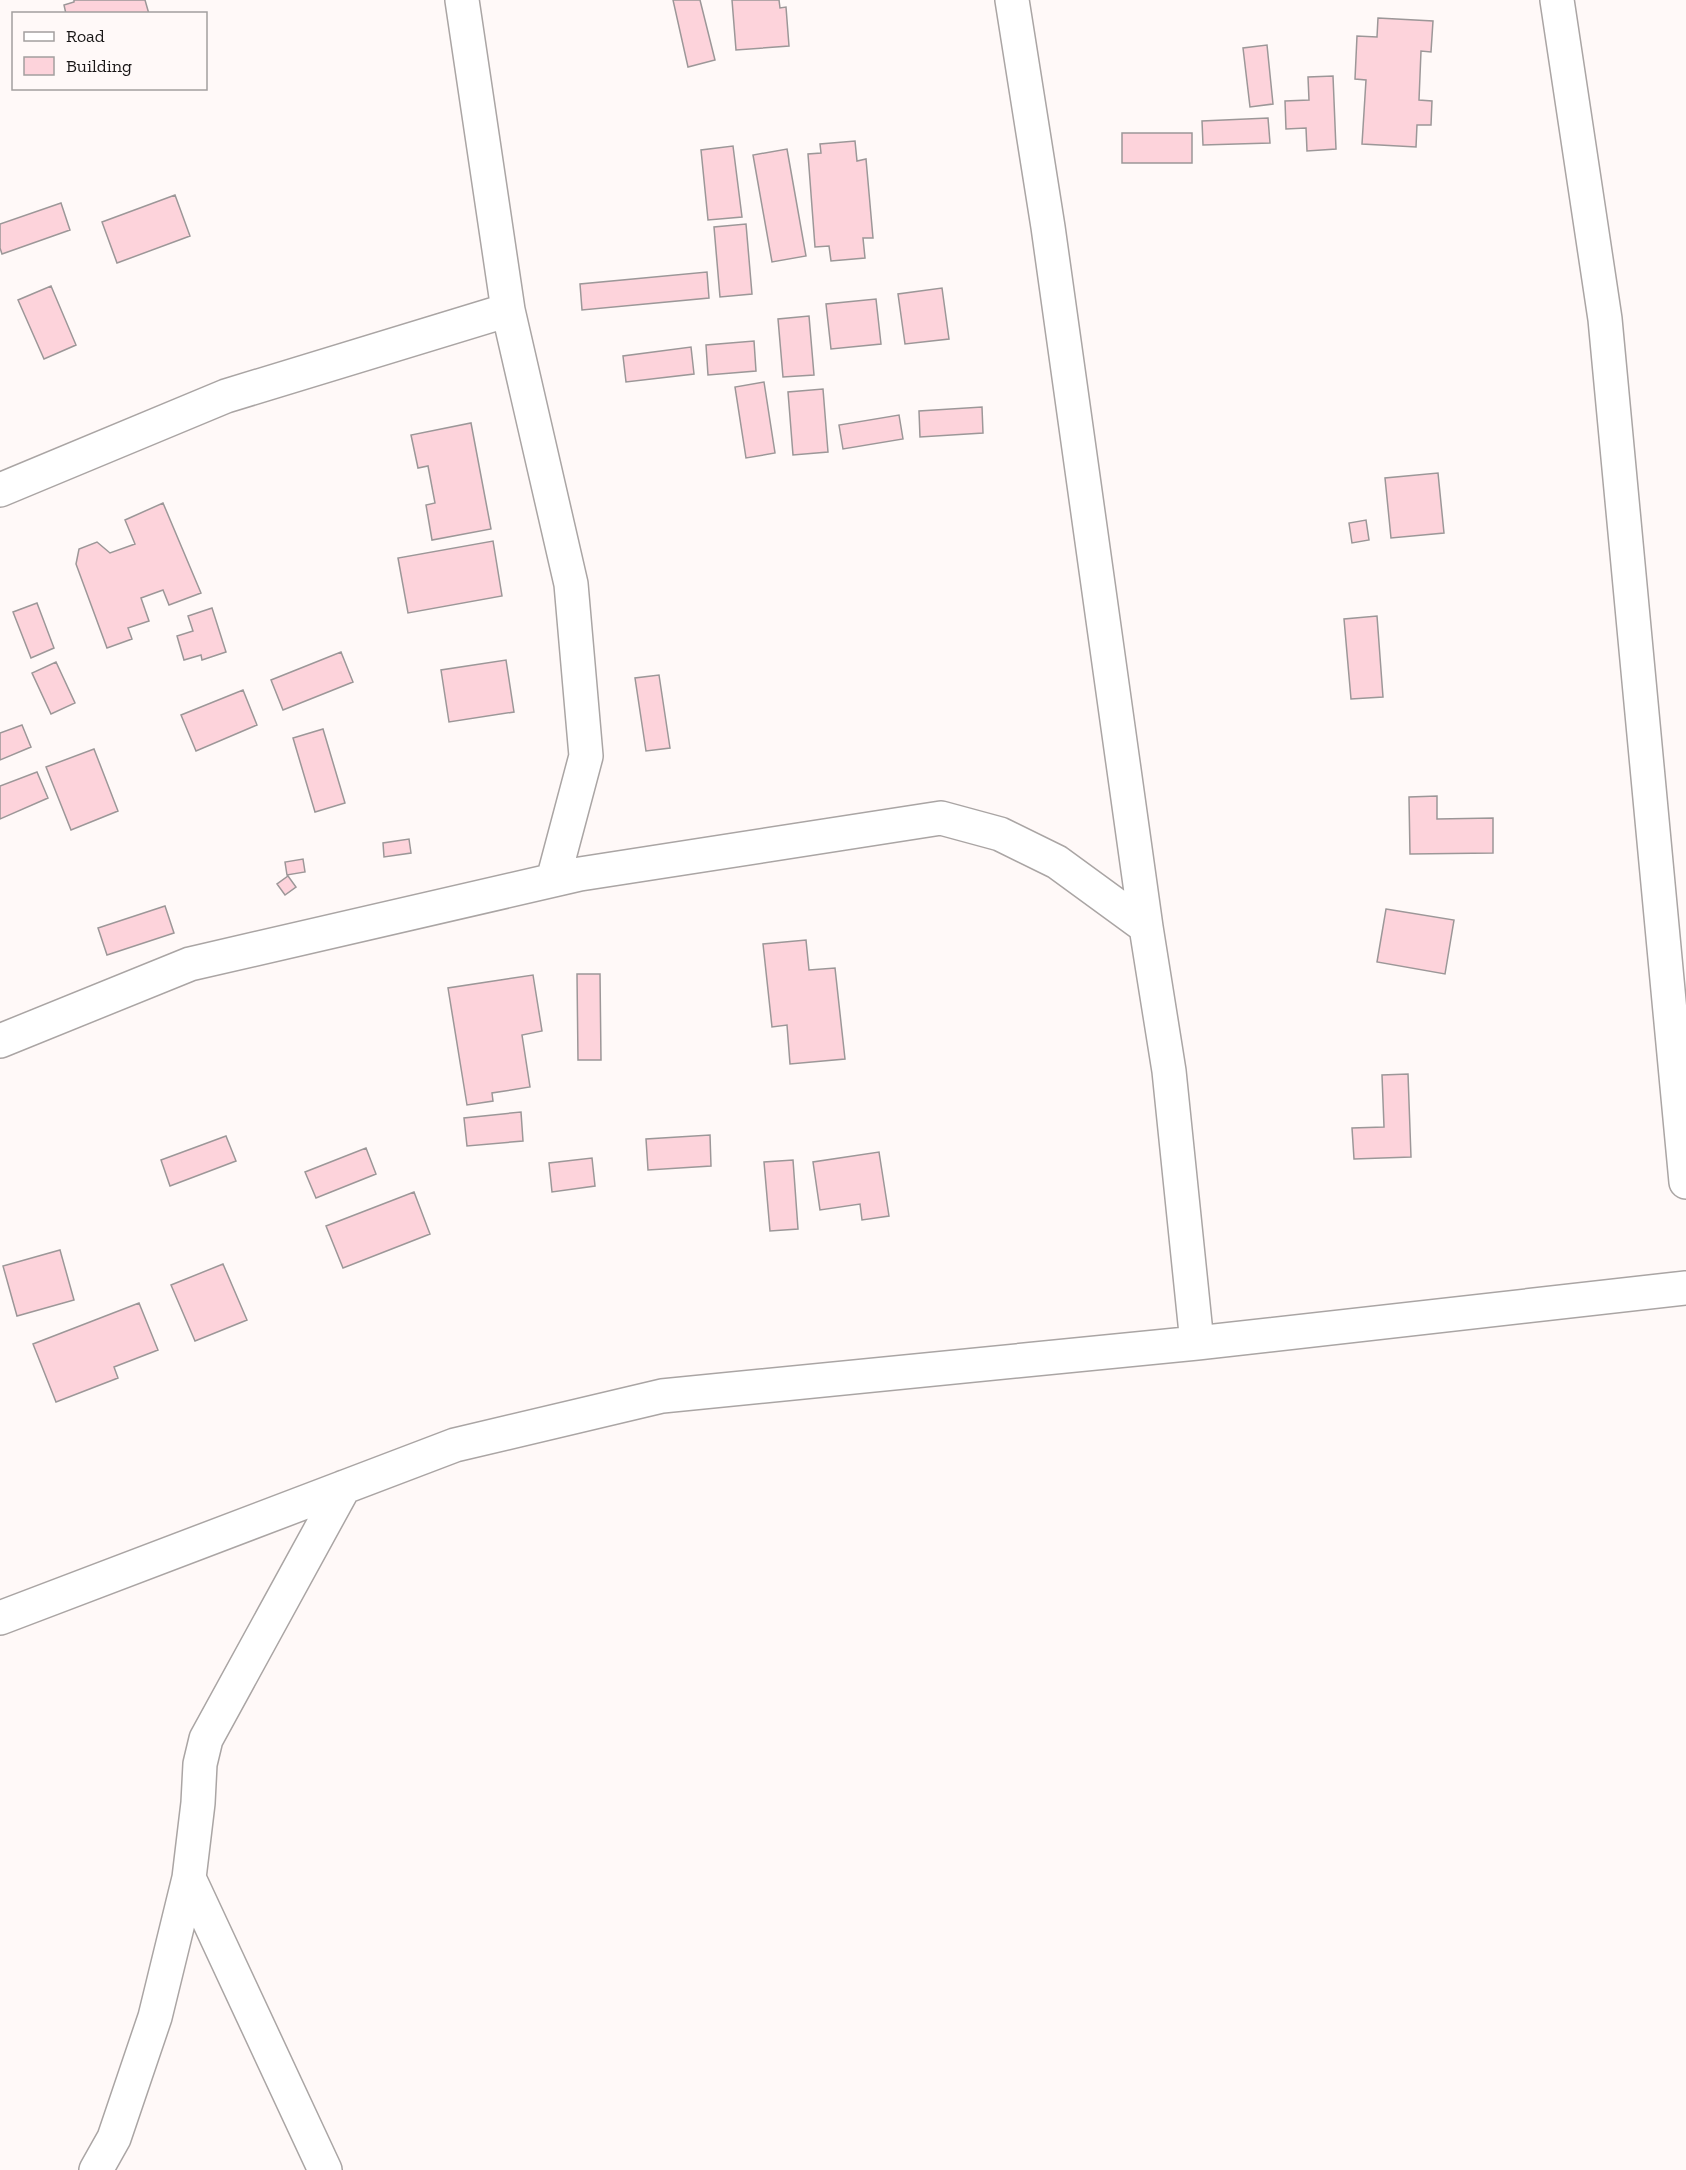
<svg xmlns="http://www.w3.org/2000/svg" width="1686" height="2170" viewBox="0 0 1686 2170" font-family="'Zilla Slab',serif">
	<rect width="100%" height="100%" fill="#fff9f8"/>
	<path fill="#fdd3db" stroke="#9c9798" stroke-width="1.5" d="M74 0H145L149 14H66L64 5 74 2Z
		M673 0H700L715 60 688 67Z
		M732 0H779L780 8 786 7 789 46 736 50Z
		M1378 18 1433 21 1431 52 1421 51 1419 100 1432 101 1431 125H1417L1416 147 1362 144 1366 80 1355 79 1357 36 1377 37Z
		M1267 45 1273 104 1250 107 1243 48Z
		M1333 76 1336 149 1307 151 1306 128 1286 129 1285 101 1309 100 1308 77Z
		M1268 118 1270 143 1203 145 1202 121Z
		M1122 133H1192V163H1122Z
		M855 141 857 161 866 159 873 238H863L865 258 831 261 829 246 815 247 808 154 821 153 820 144Z
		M733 146 742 217 708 220 701 150Z
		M787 149 806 256 772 262 753 155Z
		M175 195 190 236 117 263 102 222Z
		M61 203 70 230 2 254 0 248V224Z
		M746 224 752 294 720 297 714 227Z
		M707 272 709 298 582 310 580 284Z
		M51 286 76 345 44 359 18 300Z
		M942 288 949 339 905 344 898 294Z
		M876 299 881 344 831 349 826 304Z
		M809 316 814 375 783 377 778 319Z
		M754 341 756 371 708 375 706 345Z
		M691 347 694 374 626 382 623 356Z
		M764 382 775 453 746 458 735 387Z
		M823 389 828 452 793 455 788 392Z
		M982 407 983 433 920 437 919 411Z
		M899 415 903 439 843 449 839 425Z
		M471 423 491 529 432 540 426 505 435 503 428 466 418 468 411 435Z
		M1438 473 1444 533 1391 538 1385 478Z
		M163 503 201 593 169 605 163 590 141 598 149 621 128 628 132 639 107 648 76 564 79 549 97 542 110 553 135 544 125 520Z
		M1366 520 1369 540 1352 543 1349 523Z
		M493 541 502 596 408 613 398 558Z
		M37 603 54 648 31 658 13 612Z
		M212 608 226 652 202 660 201 655 184 660 177 636 193 631 188 616Z
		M1377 616 1383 697 1351 699 1344 619Z
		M341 652 353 682 283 710 271 680Z
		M506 660 514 712 449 722 441 670Z
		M56 662 75 703 51 714 32 673Z
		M659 675 670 748 646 751 635 678Z
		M243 690 257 725 196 751 181 715Z
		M22 725 31 747 0 760V733Z
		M323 729 345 803 315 812 293 738Z
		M94 749 118 811 71 830 46 767Z
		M37 772 48 798 0 819V786Z
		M1437 796V819L1493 818V853L1410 854 1409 797Z
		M409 839 411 853 384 857 383 843Z
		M303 859 305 872 287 875 285 862Z
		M288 876 296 887 285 895 277 884Z
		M165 906 174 933 107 955 98 928Z
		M1386 909 1454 920 1445 974 1377 962Z
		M806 940 809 970 835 968 845 1059 790 1064 787 1025 772 1027 763 944Z
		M577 974H600L601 1060H578Z
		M533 975 542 1031 522 1035 530 1087 492 1093 493 1101 467 1105 448 988Z
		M1408 1074 1411 1157 1354 1159 1352 1128 1384 1127 1382 1075Z
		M521 1112 523 1141 467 1146 464 1118Z
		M710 1135 711 1166 648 1170 646 1139Z
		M226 1136 236 1161 170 1186 161 1160Z
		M366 1148 376 1174 316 1198 305 1172Z
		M879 1152 889 1216 862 1220 860 1204 820 1210 813 1162Z
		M592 1158 595 1186 552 1192 549 1163Z
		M793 1160 798 1229 770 1231 764 1162Z
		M414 1192 430 1234 343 1268 326 1226Z
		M60 1250 74 1300 17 1316 3 1266Z
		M223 1264 247 1320 195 1341 171 1285Z
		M139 1303 158 1350 114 1367 118 1378 56 1402 33 1344Z"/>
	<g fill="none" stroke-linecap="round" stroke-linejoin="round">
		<defs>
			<path id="minor" d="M462 0 508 310 571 584 586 756 553 880
				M1012 0 1048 227 1146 927 1169 1071 1197 1343
				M1557 0 1605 319 1686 1182
				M0 490 226 396 508 310
				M0 1041 190 964 580 874 941 818 1000 834 1057 862 1146 927
				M0 1618 455 1445 662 1396 1197 1343 1686 1288
				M189 1878 325 2170
				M96 2170 114 2138 155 2017 189 1878 198 1803 200 1764 206 1739 344 1487"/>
		</defs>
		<use href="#minor" stroke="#aaa5a4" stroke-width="36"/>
		<use href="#minor" stroke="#fff" stroke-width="33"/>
	</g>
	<rect x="12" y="12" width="195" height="78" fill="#fff9f8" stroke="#a39f9e" stroke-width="1.5"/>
	<rect x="24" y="32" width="30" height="9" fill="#ffffff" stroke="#a39f9e" stroke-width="1.5"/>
	<text x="66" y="42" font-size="18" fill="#191717">Road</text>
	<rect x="24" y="57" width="30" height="18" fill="#fdd3db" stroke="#a39f9e" stroke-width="1.5"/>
	<text x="66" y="72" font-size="18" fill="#191717">Building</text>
</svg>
